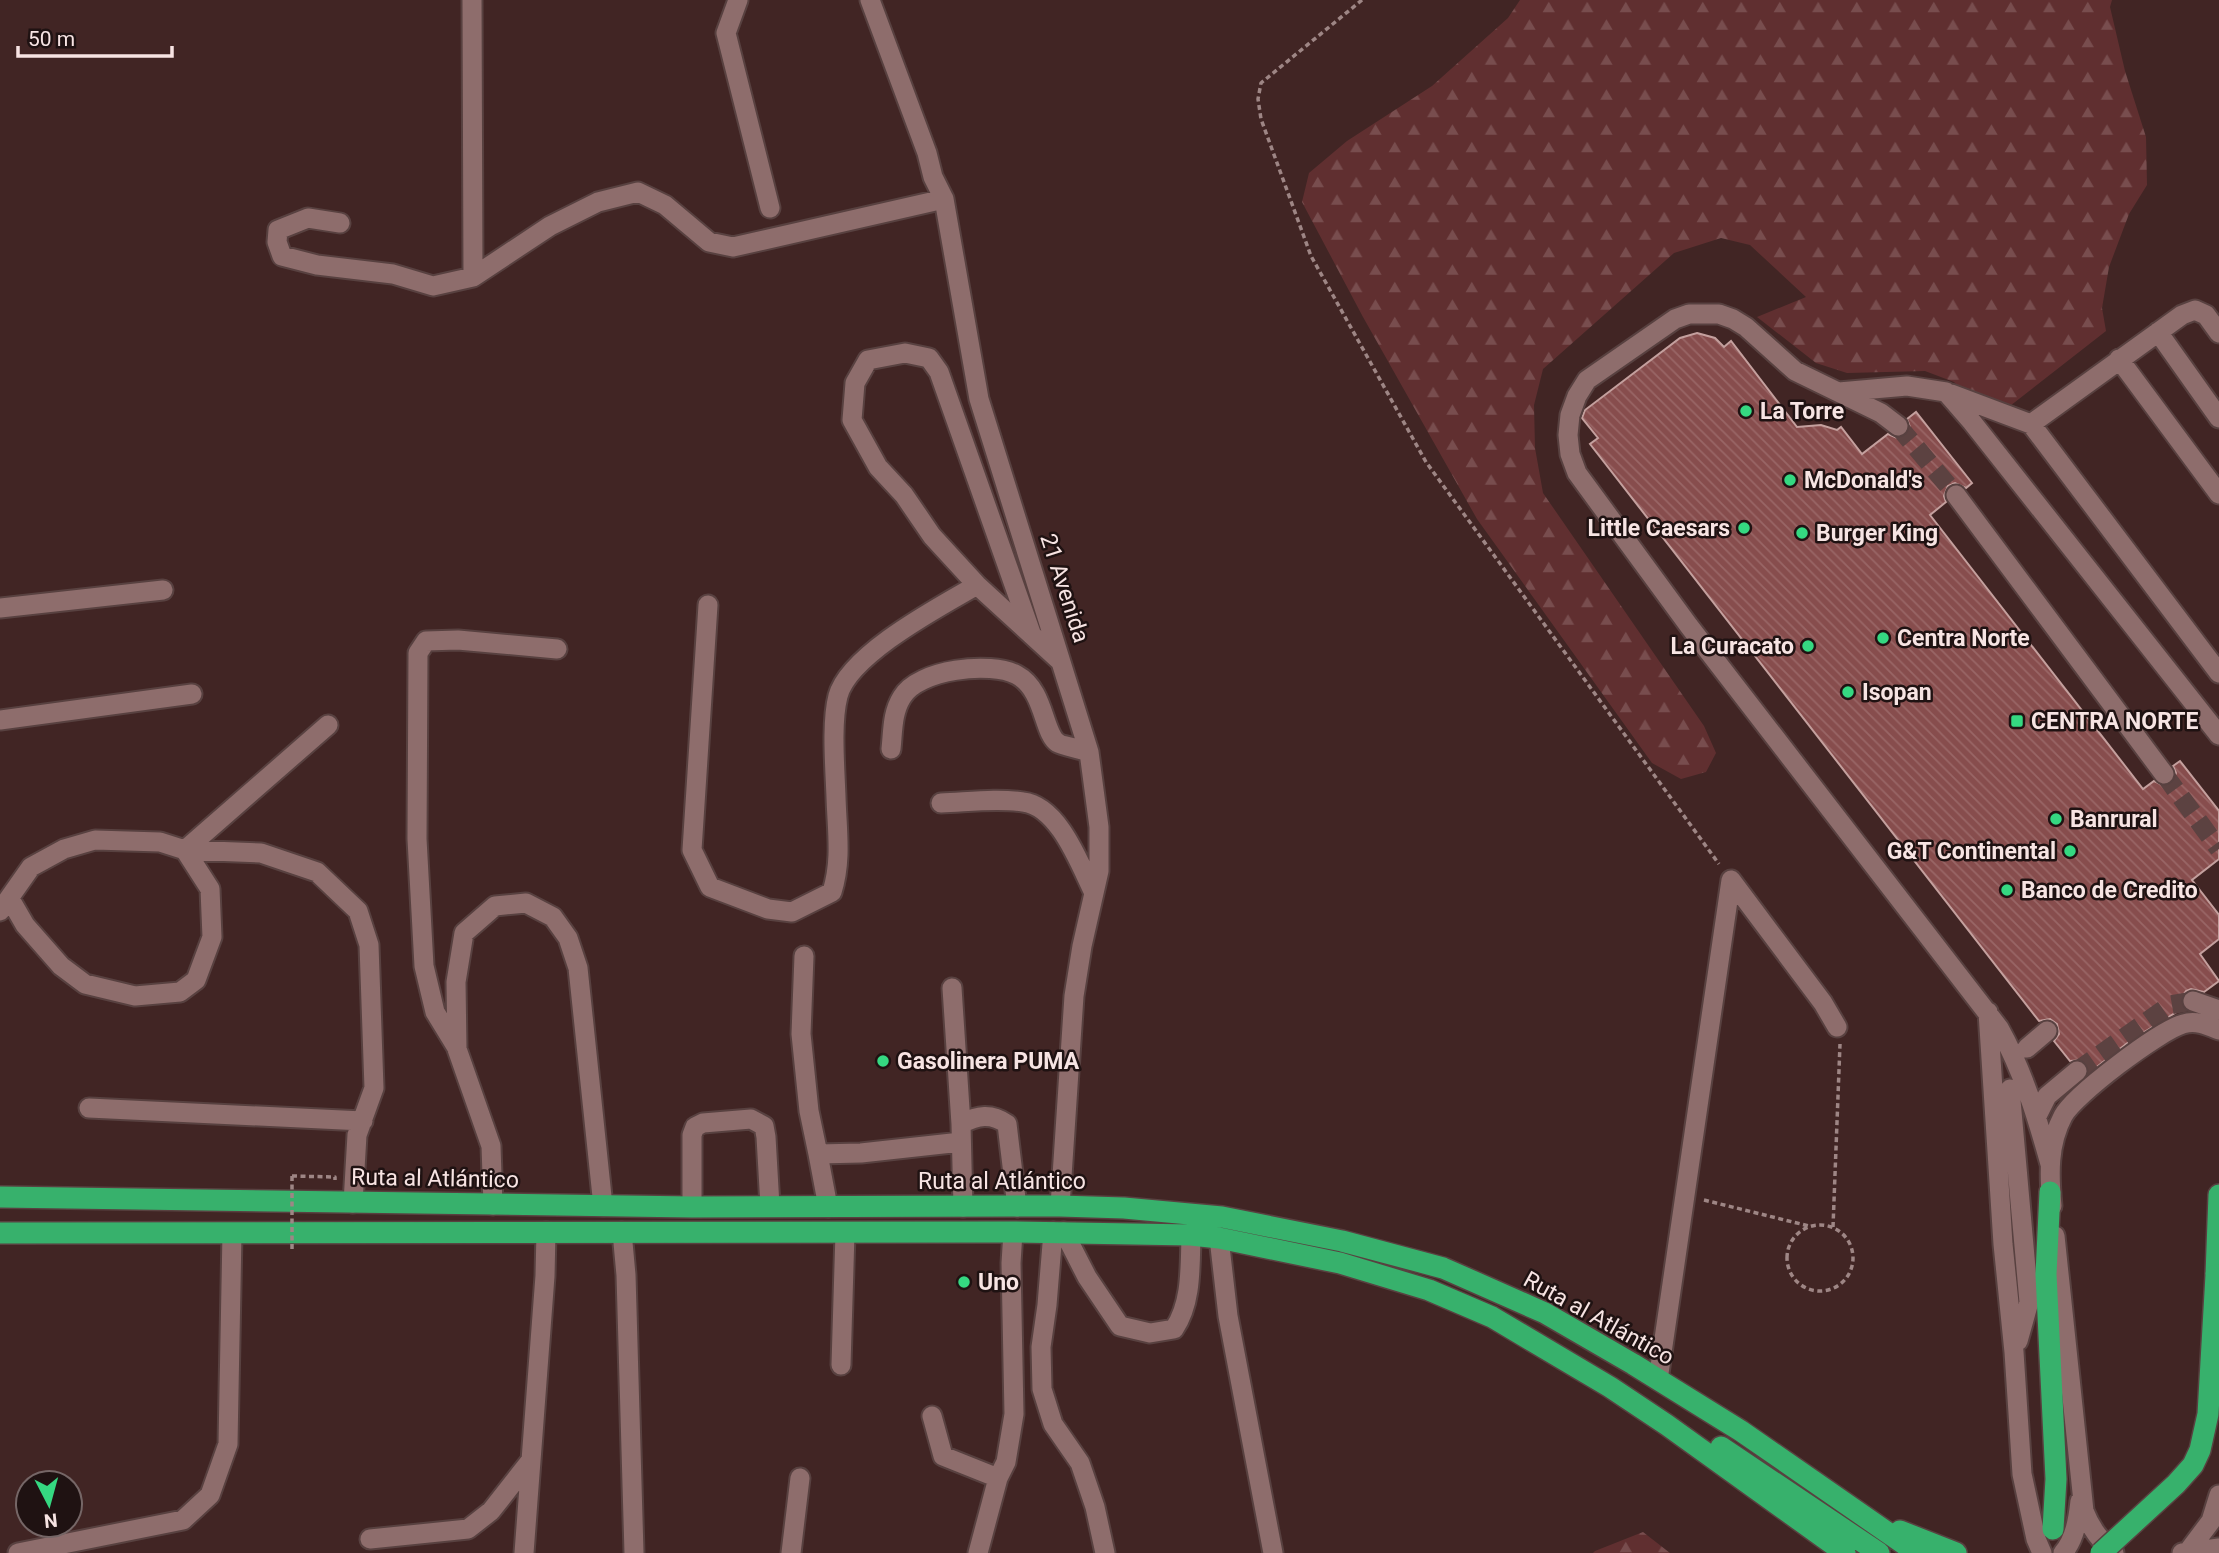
<svg xmlns="http://www.w3.org/2000/svg" width="2219" height="1553" viewBox="0 0 2219 1553" font-family="Roboto,sans-serif">
	<defs>
		<pattern id="forest-firs" width="22" height="20" patternUnits="userSpaceOnUse" patternTransform="scale(1.75)"><rect width="22" height="20" fill="#602f30"/><path d="M5 1l3.5 6h-7zM16 11l3.5 6h-7z" fill="#784d4e"/></pattern>
		<pattern id="building-back-hatch" width="6" height="6" patternUnits="userSpaceOnUse" patternTransform="scale(1.75)"><rect width="6" height="6" fill="#874d4d"/><path d="M-1 5l2 2M0 0l6 6M5-1l2 2" fill="none" stroke="#966"/></pattern>
	</defs>
	<rect width="100%" height="100%" fill="#412524"/>
	<path fill="url(#forest-firs)" d="M1520 0H2112L2110 7 2125 71 2146 137 2147 185 2129 214 2109 267 2102 308 2106 331 1992 420 1954 382 1925 371 1847 373 1816 363 1757 317 1806 297 1750 245 1721 238 1674 253 1543 369 1534 405 1535 448 1543 493 1704 726 1716 753 1706 772 1681 779 1652 763 1477 519 1363 317 1302 202 1309 173 1347 141 1432 86 1508 18Z
		M1643 1532 1670 1553H1593L1595 1551Z"/>
	<path fill="url(#building-back-hatch)" stroke="#c4a09e" stroke-width="2" d="M1697 333 1715 338 1724 347 1731 341 1797 427 1821 425 1837 430 1841 427 1862 454 1888 434 1897 438 1907 434 1910 427 1907 419 1916 412 1972 483 1966 488 1955 483 1948 486 1944 496 1946 502 1930 515 2143 789 2154 781 2165 786 2172 783 2176 773 2173 766 2180 761 2219 811V859L2192 880 2219 915V939L2200 954 2219 981 2204 992 2191 989 2186 991 2181 998 2183 1008 2130 1041 2089 1073 2087 1064 2082 1060 2070 1061 2054 1041 2059 1034 2057 1024 2050 1019 2039 1021 1590 444 1598 438 1582 418 1585 410 1680 338Z"/>
	<g fill="none" stroke-linecap="round" stroke-linejoin="round">
		<path stroke="#5c4241" stroke-width="19" stroke-dasharray="19 10" stroke-linecap="butt" d="M1898 426 1956 495
			M2164 774 2219 849
			M2077 1071 2170 1005 2193 1001"/>
		<defs>
			<path id="minor" d="M472 0 473 277
				M738 0 726 33 770 208
				M870 0 927 153 933 177 944 199 979 399 1089 752 1099 827V871L1082 946 1074 996 1060 1206
				M340 223 308 218 278 230 277 242 282 256 317 265 393 274 433 286 473 277 550 226 598 202 638 192 665 205 709 242 733 247 944 199
				M2158 332 2219 418
				M2119 359 2219 494
				M1839 392 1907 386 1946 392 1972 422 2219 735
				M1951 394 2031 424 2219 673
				M2031 424 2182 315 2195 310 2206 315 2219 333
				M1898 426 1881 413 1795 371 1746 327 1733 319 1719 314H1689L1675 319 1587 380 1577 396 1570 415 1568 435 1570 454 1577 473 1689 626 1999 1028C2023 1071 2037 1117 2050 1164
				M1956 495 2164 774
				M708 605 692 850 710 887 768 909 792 912 832 892C842 860 837 831 836 797 835 768 831 723 838 696 849 654 941 606 977 585
				M0 608 163 590
				M1031 633 939 372 929 358 905 353 868 360 855 383 852 420 878 467 904 495 932 536 977 585 1059 660
				M0 720 192 694
				M891 749C893 731 892 713 902 697 918 669 991 661 1017 675 1045 690 1043 734 1058 743 1062 746 1082 749 1089 752
				M941 803C968 802 997 798 1023 802 1059 806 1080 865 1094 893
				M1731 880 1823 1003 1837 1027
				M10 899 25 925 61 966 85 984 135 996 180 992 196 980 212 937 210 889 185 850 328 725
				M0 911 31 867 64 849 95 840 160 842 185 850 261 853 317 872 358 911 369 945 374 1088 357 1135 353 1203
				M804 956 801 1034 809 1111 818 1154
				M952 988 961 1124
				M2193 1001 2219 1010
				M1988 1012 2003 1244 2014 1352 2022 1474 2036 1539 2042 1553
				M457 1048 435 1012 424 966 417 839 418 653 426 641 458 640 557 649
				M2027 1048 2047 1031
				M2010 1089 2029 1302 2018 1341
				M89 1108 363 1121
				M2037 1116 2047 1096 2077 1071
				M493 1205 491 1146 457 1049 456 982 464 933 495 906 526 903 553 917 568 938 578 968 603 1206
				M2052 1206C2049 1175 2048 1144 2063 1116 2074 1095 2159 1031 2183 1024 2196 1020 2207 1025 2219 1030
				M692 1207V1135L695 1127 703 1123 751 1119 764 1126 766 1137 770 1206
				M828 1207 818 1154 861 1153 961 1142
				M963 1207 961 1124C978 1115 991 1113 1007 1124L1017 1207
				M622 1232 626 1275 634 1553
				M1053 1232 1047 1305 1041 1347 1042 1389 1053 1424 1080 1463 1095 1507 1105 1553
				M1064 1232 1087 1277 1120 1326 1150 1333 1174 1329C1192 1303 1190 1266 1191 1235
				M2055 1236 2084 1511C2091 1529 2100 1540 2114 1553
				M1219 1238 1228 1316 1273 1553
				M841 1365 845 1233
				M1658 1380 1731 880
				M932 1416 943 1456 998 1478
				M370 1539 468 1529 491 1511 531 1460
				M18 1553 183 1520 210 1495 228 1444 232 1233
				M524 1553 545 1276 546 1232
				M791 1553 800 1478
				M978 1553 998 1478 1006 1462 1014 1414 1011 1263 1013 1232
				M2063 1553C2075 1539 2078 1519 2080 1501
				M2182 1553 2219 1548
				M2187 1553 2211 1521 2219 1495"/>
			<path id="highway" d="M2050 1192 2046 1274 2056 1479 2053 1529
				M0 1197 692 1207 1060 1206 1124 1208 1222 1217 1342 1241 1443 1268 1545 1313 1633 1364 1741 1431 1917 1553
				M0 1233 1013 1232 1191 1235 1219 1238 1340 1263 1429 1290 1492 1317 1610 1387 1667 1425 1845 1553
				M2216 1275 2219 1195
				M1721 1447 1879 1553
				M1900 1531 1956 1553"/>
		</defs>
		<use href="#minor" stroke="#584140" stroke-width="23"/>
		<use href="#highway" stroke="#584140" stroke-width="24"/>
		<path stroke="#9e8685" stroke-width="3.5" stroke-dasharray="5 3.5" stroke-linecap="butt" d="M1362 0 1261 83 1258 99 1261 119 1311 256 1426 462 1719 864
			M292 1176 335 1177V1180
			M1704 1200 1809 1226
			M1787 1258a33 33 0 1 1 66 0a33 33 0 1 1-66 0Z
			M1833 1227 1840 1044"/>
		<use href="#minor" stroke="#8e6d6c" stroke-width="19"/>
		<use href="#highway" stroke="#37b16c" stroke-width="21"/>
		<defs>
			<path id="highway-bridge" d="M2101 1553 2176 1484 2193 1465 2200 1450 2208 1414 2216 1275"/>
		</defs>
		<use href="#highway-bridge" stroke="#584140" stroke-width="24" stroke-linecap="butt"/>
		<path stroke="#9e8685" stroke-width="3.5" stroke-dasharray="5 3.5" stroke-linecap="butt" d="M292 1176V1251"/>
		<use href="#highway-bridge" stroke="#37b16c" stroke-width="21"/>
	</g>
	<g fill="#35d881" stroke="#1f1212" stroke-width="2.5">
		<circle cx="1746" cy="411" r="7"/>
		<circle cx="1790" cy="480" r="7"/>
		<circle cx="1744" cy="528" r="7"/>
		<circle cx="1802" cy="533" r="7"/>
		<circle cx="1883" cy="638" r="7"/>
		<circle cx="1808" cy="646" r="7"/>
		<circle cx="1848" cy="692" r="7"/>
		<rect x="2010" y="714" width="14" height="14" rx="3.5"/>
		<circle cx="2056" cy="819" r="7"/>
		<circle cx="2070" cy="851" r="7"/>
		<circle cx="2007" cy="890" r="7"/>
		<circle cx="883" cy="1061" r="7"/>
		<circle cx="964" cy="1282" r="7"/>
	</g>
	<g text-anchor="middle" stroke-width="5" stroke-linejoin="round" paint-order="stroke">
		<g font-size="23" font-weight="bold" fill="#f7e4e3" stroke="#1f1212" text-anchor="start">
			<text x="1760" y="419">La Torre</text>
			<text x="1804" y="488">McDonald's</text>
			<text x="1730" y="536" text-anchor="end">Little Caesars</text>
			<text x="1816" y="541">Burger King</text>
			<text x="1897" y="646">Centra Norte</text>
			<text x="1794" y="654" text-anchor="end">La Curacato</text>
			<text x="1862" y="700">Isopan</text>
			<text x="2031" y="729">CENTRA NORTE</text>
			<text x="2070" y="827">Banrural</text>
			<text x="2056" y="859" text-anchor="end">G&amp;T Continental</text>
			<text x="2021" y="898">Banco de Credito</text>
			<text x="897" y="1069">Gasolinera PUMA</text>
			<text x="978" y="1290">Uno</text>
		</g>
		<g font-size="23" fill="#f7e4e3" stroke="#1f1212">
			<text transform="translate(1065 588) rotate(72)" y="8">21 Avenida</text>
			<text transform="translate(435 1178) rotate(1)" y="8">Ruta al Atlántico</text>
			<text x="1002" y="1189">Ruta al Atlántico</text>
			<text transform="translate(1599 1318) rotate(29)" y="8">Ruta al Atlántico</text>
		</g>
	</g>
	<g transform="translate(49 1504) rotate(174)"><circle r="33" fill="#1f1212" stroke="#756666" stroke-width="2"/>
	<path d="M0-5L12 26L0 18L-12 26Z" fill="#35d881"/>
	<text y="-10" font-size="19" font-weight="bold" text-anchor="middle" fill="#f7e4e3">N</text>
	</g>
	<path d="M18 46v10h154v-10" fill="none" stroke="#f7e4e3" stroke-width="3.5"/>
	<text x="28" y="46" font-size="21" fill="#f7e4e3" stroke="#1f1212" stroke-width="5" paint-order="stroke">50 m</text>
</svg>
